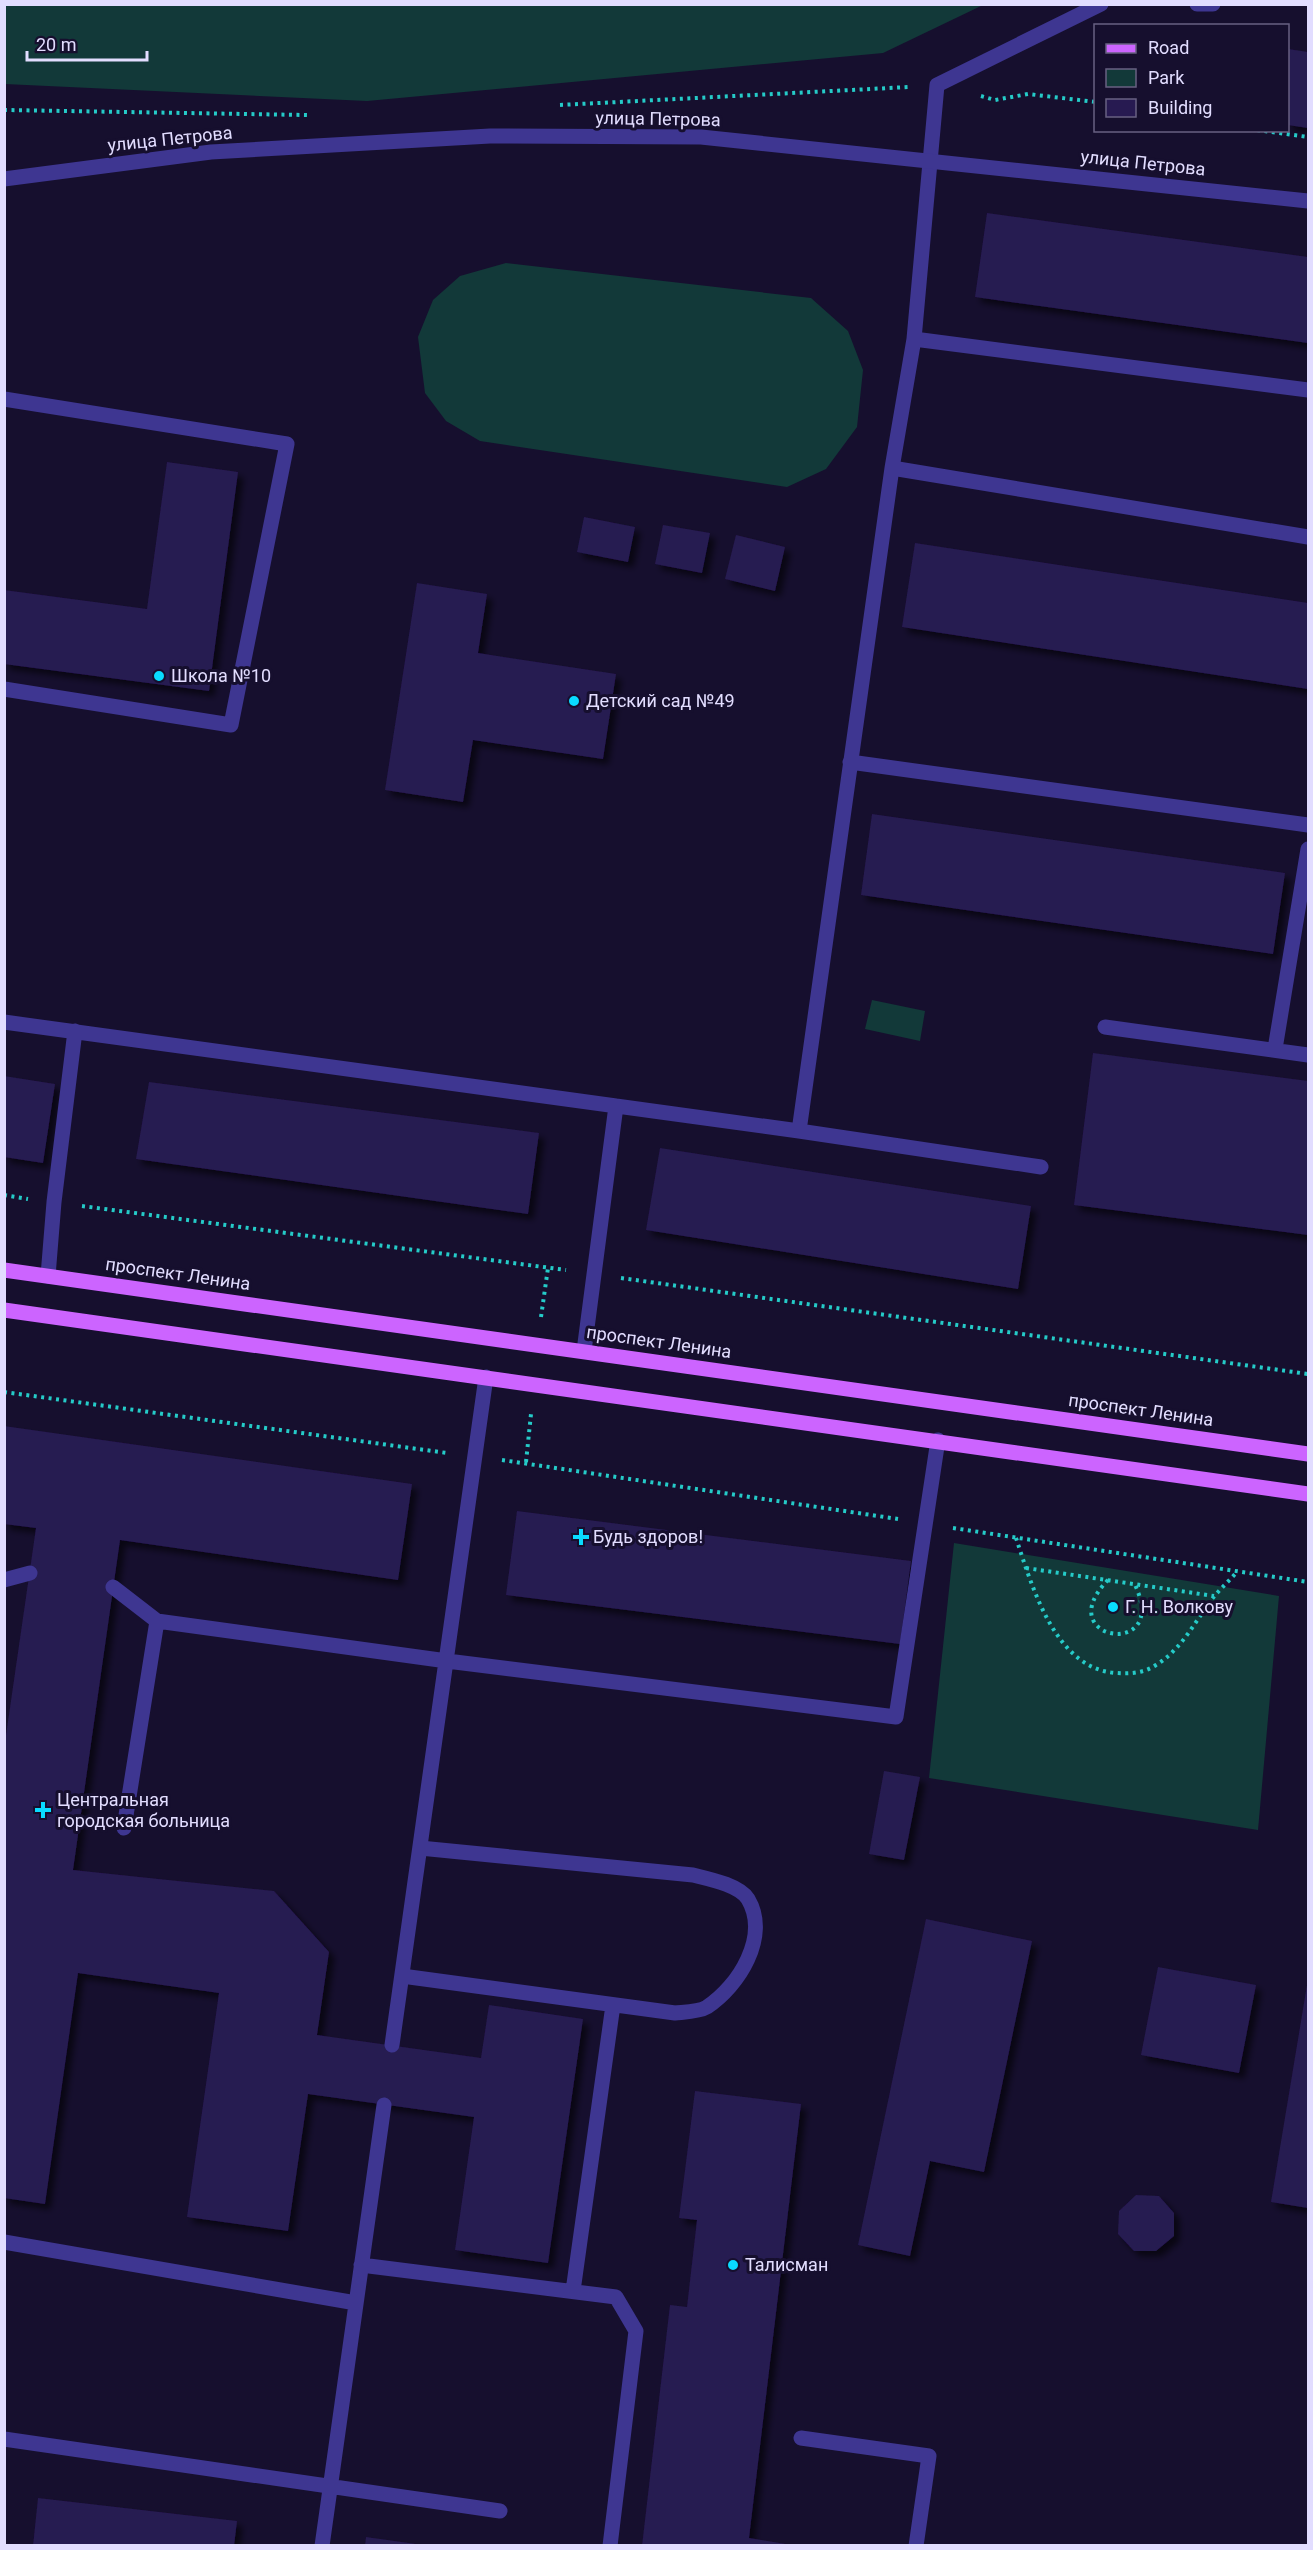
<svg xmlns="http://www.w3.org/2000/svg" width="1313" height="2550" viewBox="0 0 1313 2550" font-family="Roboto,sans-serif">
	<defs>
		<filter id="shadow"><feDropShadow dx="5.5" dy="5.5" stdDeviation="3" flood-color="#0009"/></filter>
	</defs>
	<rect width="100%" height="100%" fill="#160f2e"/>
	<path fill="#123939" d="M4 5 5 4 983 5 883 53 367 101 5 84Z
		M506 263 811 298 848 331 863 370 857 427 826 469 787 487 480 441 446 421 425 393 418 337 433 300 460 276Z
		M872 1000 925 1011 920 1041 865 1029Z
		M954 1543 1279 1596 1258 1830 929 1778Z"/>
	<path fill="#271a51" filter="url(#shadow)" d="M1288 49 1308 52V128L1288 125Z
		M987 213 1308 257V343L975 297Z
		M167 462 238 472 209 691 4 664V590L147 609Z
		M584 517 635 527 628 562 577 552Z
		M663 525 710 533 702 573 655 564Z
		M736 535 785 547 775 591 725 579Z
		M915 543 1308 603V689L902 627Z
		M417 583 487 594 478 653 616 674 603 759 473 740 463 802 385 790Z
		M872 814 1285 873 1273 954 861 895Z
		M1093 1053 1308 1081V1235L1074 1205Z
		M4 1076 55 1084 43 1163 4 1157Z
		M149 1082 539 1133 528 1214 136 1159Z
		M660 1148 1031 1206 1018 1289 646 1230Z
		M4 1426 412 1484 398 1580 120 1540 73 1870 274 1891 329 1952 317 2035 481 2058 489 2005 583 2019 548 2263 455 2250 474 2117 308 2094 288 2231 187 2217 219 1993 78 1973 45 2204 4 2198V1749L36 1528 4 1524Z
		M517 1511 911 1561 900 1644 506 1595Z
		M884 1771 920 1777 904 1860 869 1854Z
		M926 1919 1032 1941 984 2172 930 2161 910 2256 858 2245Z
		M1158 1967 1256 1985 1239 2073 1141 2055Z
		M1307 1985H1308V2208L1271 2202Z
		M695 2091 801 2104 749 2538 798 2546H642L670 2305 687 2307 697 2220 679 2218Z
		M1136 2195 1159 2196 1174 2213V2236L1156 2251H1134L1118 2234 1119 2211Z
		M38 2498 237 2521 234 2546H33Z
		M366 2537 416 2544V2546H365Z"/>
	<g fill="none" stroke-linecap="round" stroke-linejoin="round">
		<path stroke="#25cbc8" stroke-width="4" stroke-dasharray="3 4.5" stroke-linecap="butt" d="M981 96 995 100 1028 94 1096 102
			M560 105 909 87
			M4 110 307 115
			M1257 130 1308 137
			M4 1195 28 1199
			M82 1206 566 1270
			M621 1278 1308 1374
			M541 1317 548 1268
			M4 1392 447 1453
			M502 1460 898 1519
			M526 1462 531 1414
			M953 1528 1308 1582
			M1016 1538C1032 1586 1055 1669 1116 1673 1130 1674 1144 1673 1156 1665 1181 1650 1195 1622 1212 1599 1220 1589 1229 1581 1237 1572
			M1026 1568 1214 1596
			M1108 1580C1048 1641 1171 1660 1135 1585"/>
		<path stroke="#3e3691" stroke-width="15" d="M1197 4H1213
			M914 339 1308 390
			M4 399 287 444 231 725 4 689
			M892 468 1308 537
			M850 762 1308 825
			M4 1022 799 1131 1041 1167
			M1105 1027 1308 1055
			M1275 1049 1308 849
			M799 1131 892 468 914 339 937 85 1101 4
			M48 1276 54 1202 75 1031
			M584 1351 616 1106
			M4 1580 30 1573
			M113 1587 157 1621
			M124 1828 157 1621 447 1661 896 1717 938 1440
			M402 1976 675 2013C684 2012 699 2012 707 2007 739 1986 770 1936 748 1899 739 1885 709 1879 693 1875L420 1848
			M392 2045 486 1377
			M4 2242 356 2303
			M361 2265 616 2297 636 2331 610 2546
			M573 2291 613 2005
			M801 2438 929 2456 916 2546
			M4 2439 500 2511
			M322 2546 384 2105"/>
		<path stroke="#3e3691" stroke-width="15" d="M4 179 211 152 490 136 701 137 1308 201"/>
		<path stroke="#cc64ff" stroke-width="15" d="M4 1270 1308 1454
			M4 1310 1308 1494"/>
	</g>
	<g fill="#09dbff" stroke="#160f2e" stroke-width="2">
		<circle cx="159" cy="676" r="6"/>
		<circle cx="574" cy="701" r="6"/>
		<path d="M578 1528h6v6h6v6h-6v6h-6v-6h-6v-6h6z"/>
		<circle cx="1113" cy="1607" r="6"/>
		<path d="M40 1801h6v6h6v6h-6v6h-6v-6h-6v-6h6z"/>
		<circle cx="733" cy="2265" r="6"/>
	</g>
	<g text-anchor="middle" stroke-width="6" stroke-linejoin="round" paint-order="stroke">
		<g font-size="18" fill="#e2ddff" stroke="#160f2e">
			<text transform="translate(658 119) rotate(1)" y="6">улица Петрова</text>
			<text transform="translate(170 139) rotate(-6)" y="6">улица Петрова</text>
			<text transform="translate(1143 163) rotate(6)" y="6">улица Петрова</text>
			<text transform="translate(178 1274) rotate(8)" y="6">проспект Ленина</text>
			<text transform="translate(659 1342) rotate(8)" y="6">проспект Ленина</text>
			<text transform="translate(1141 1410) rotate(8)" y="6">проспект Ленина</text>
		</g>
		<g font-size="18" fill="#e2ddff" stroke="#160f2e" text-anchor="start">
			<text x="171" y="682">Школа №10</text>
			<text x="586" y="707">Детский сад №49</text>
			<text x="593" y="1543">Будь здоров!</text>
			<text x="1125" y="1613">Г. Н. Волкову</text>
			<text x="57" y="1806">Центральная<tspan x="57" dy="21">городская больница</tspan></text>
			<text x="745" y="2271">Талисман</text>
		</g>
	</g>
	<rect width="1313" height="2550" fill="none" stroke="#e2ddff" stroke-width="12"/>
	<rect x="1094" y="24" width="195" height="108" fill="#160f2e" stroke="#686182" stroke-width="1.5"/>
	<rect x="1106" y="44" width="30" height="9" fill="#cc64ff" stroke="#686182" stroke-width="1.5"/>
	<text x="1148" y="54" font-size="18" fill="#e2ddff">Road</text>
	<rect x="1106" y="69" width="30" height="18" fill="#123939" stroke="#686182" stroke-width="1.5"/>
	<text x="1148" y="84" font-size="18" fill="#e2ddff">Park</text>
	<rect x="1106" y="99" width="30" height="18" fill="#271a51" stroke="#686182" stroke-width="1.5"/>
	<text x="1148" y="114" font-size="18" fill="#e2ddff">Building</text>
	<path d="M27 51v9h120v-9" fill="none" stroke="#e2ddff" stroke-width="3"/>
	<text x="36" y="51" font-size="18" fill="#e2ddff" stroke="#160f2e" stroke-width="4.5" paint-order="stroke">20 m</text>
</svg>
